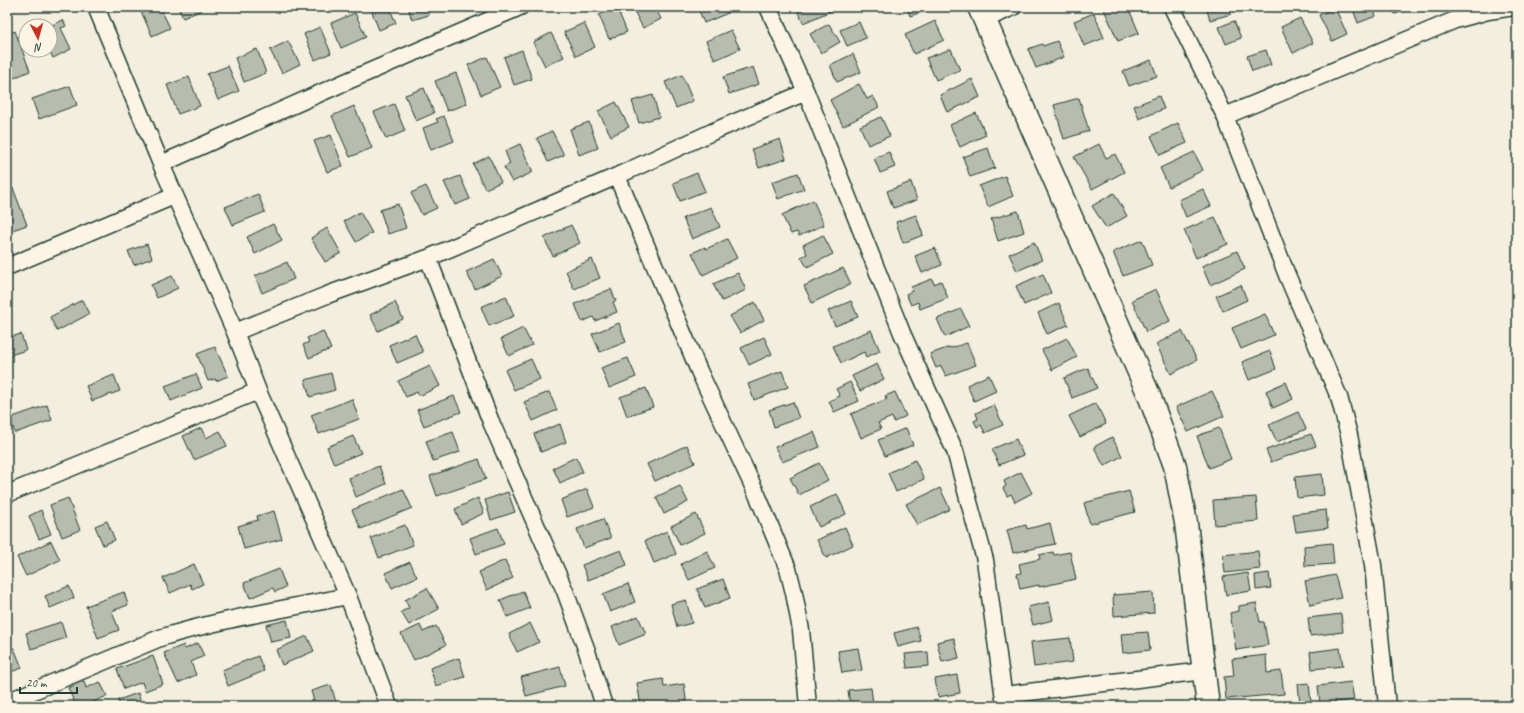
<svg xmlns="http://www.w3.org/2000/svg" width="1524" height="713" viewBox="0 0 1524 713" font-family="Caveat,sans-serif">
	<rect width="100%" height="100%" fill="#f3eede"/>
	<filter id="ink" filterUnits="userSpaceOnUse"><feTurbulence type="fractalNoise" baseFrequency=".025" numOctaves="2"/><feDisplacementMap in="SourceGraphic" scale="8" xChannelSelector="R" yChannelSelector="G"/><feConvolveMatrix kernelMatrix="1 2 1 2 8 2 1 2 1" color-interpolation-filters="sRGB"/></filter>
	<g filter="url(#ink)">
		<path fill="#b8bcae" stroke="#1f3d34" d="M145 7H160L170 28 152 36 140 9Z
			M178 7H201L202 10 183 18Z
			M370 7H389L396 23 379 30Z
			M408 7H427L429 15 412 20Z
			M632 7H655L661 19 643 28Z
			M701 7H725L728 13 704 23 698 8Z
			M796 7H840L803 23Z
			M907 7H934V8L910 16Z
			M1103 7H1128L1139 33 1118 41Z
			M1206 7H1229L1231 14 1210 20Z
			M1352 7H1373L1376 16 1358 23Z
			M1392 7H1413L1414 8 1395 14Z
			M617 8 627 32 609 39 599 15Z
			M1335 8 1347 34 1332 41 1319 15Z
			M355 13 366 37 341 48 331 23Z
			M1094 13 1104 38 1084 46 1074 21Z
			M1300 18 1313 43 1293 53 1281 27Z
			M63 20 66 26 61 28 71 49 53 58 49 50H50V26Z
			M935 21 944 40 914 54 905 35Z
			M1234 21 1241 38 1226 44 1219 27Z
			M859 22 866 38 847 46 840 30Z
			M584 23 595 47 576 56 564 32Z
			M829 24 840 42 821 53 810 34Z
			M320 27 331 53 315 60 304 34Z
			M731 30 740 49 715 60 706 41Z
			M15 31 30 71 9 80 7 75V34Z
			M551 33 564 57 545 66 533 42Z
			M288 41 300 64 282 73 270 50Z
			M1057 41 1064 57 1036 68 1028 49 1042 44 1043 46Z
			M257 49 266 73 244 82 235 58Z
			M951 49 960 70 936 80 926 58Z
			M522 50 532 79 514 85 504 57Z
			M1266 50 1271 65 1252 71 1247 56Z
			M853 54 861 72 837 82 830 65Z
			M487 57 500 87 481 95 468 65Z
			M1151 60 1157 76 1129 86 1123 71Z
			M228 66 239 91 218 100 207 74Z
			M753 67 759 84 729 94 723 77Z
			M456 73 467 104 447 111 435 81Z
			M682 75 693 101 676 108 665 82Z
			M189 77 200 106 178 114 167 85Z
			M972 79 980 97 947 112 940 95Z
			M859 84 867 99 873 96 879 107 843 126 830 100Z
			M70 86 77 105 39 119 32 99Z
			M424 88 434 113 416 121 405 95Z
			M653 95 659 117 639 123 632 101Z
			M1159 96 1164 109 1139 119 1134 106Z
			M1079 98 1089 131 1064 139 1054 105Z
			M616 102 629 127 611 136 598 111Z
			M394 104 405 131 386 139 374 112Z
			M354 106 372 148 350 157 332 116Z
			M976 113 986 135 960 147 950 125Z
			M444 116 454 141 431 150 423 128 438 122 436 119Z
			M881 117 890 136 868 145 860 126Z
			M589 122 598 148 579 155 570 129Z
			M1178 123 1187 143 1160 155 1151 136Z
			M552 131 564 155 548 162 537 138Z
			M331 135 343 166 327 172 314 141Z
			M780 139 786 159 759 168 752 149Z
			M520 144 533 172 512 182 504 167 510 164 505 151Z
			M1099 144 1106 158 1115 154 1124 172 1092 189 1074 157Z
			M988 148 995 168 970 177 963 157Z
			M889 152 895 167 880 173 874 158Z
			M1194 152 1203 170 1169 187 1160 168Z
			M489 156 501 182 485 189 473 164Z
			M697 173 705 191 680 201 673 183Z
			M798 173 804 189 778 199 772 182Z
			M460 176 470 199 455 205 444 182Z
			M1005 176 1013 196 988 207 979 186Z
			M911 182 917 200 893 208 887 191Z
			M426 186 437 208 422 215 411 193Z
			M13 188 27 225 7 232V190Z
			M1203 189 1211 206 1186 217 1179 200Z
			M1114 193 1127 216 1106 228 1092 206Z
			M258 194 265 212 233 225 225 207Z
			M813 200 824 225 799 236 797 232 791 234 782 215Z
			M398 204 406 228 388 234 380 210Z
			M711 207 720 227 692 239 683 218Z
			M1018 211 1024 232 998 241 991 219Z
			M360 212 372 233 356 242 344 221Z
			M916 215 923 235 903 243 896 222Z
			M1215 217 1228 244 1196 258 1184 230Z
			M273 224 282 240 255 254 247 237Z
			M571 225 580 243 553 256 544 238Z
			M327 228 341 253 325 262 311 238Z
			M823 235 833 254 807 267 801 257 807 254 803 245Z
			M727 239 737 258 703 275 692 253 705 247 706 249Z
			M1142 240 1152 265 1123 276 1113 252Z
			M1034 242 1042 260 1017 271 1009 254Z
			M147 244 152 258 134 265 128 251Z
			M935 248 942 265 922 273 915 256Z
			M1237 251 1245 269 1210 285 1202 266Z
			M494 259 502 276 475 289 466 272Z
			M592 259 600 278 574 289 566 271Z
			M287 262 294 279 262 293 255 276Z
			M843 268 851 284 812 303 804 286Z
			M738 273 746 290 722 301 713 284Z
			M1043 274 1051 293 1024 305 1016 286Z
			M172 276 178 288 157 298 151 285Z
			M932 279 934 284 941 281 948 298 920 309 918 302 911 305 906 294 912 291 911 287Z
			M1241 285 1247 300 1223 311 1216 296Z
			M611 289 616 301 613 302 617 312 595 321 593 317 582 322 575 304Z
			M1156 289 1170 321 1146 332 1132 300Z
			M506 296 514 316 489 326 481 307Z
			M82 300 89 314 57 331 50 317Z
			M851 301 858 317 835 326 828 311Z
			M395 302 403 319 378 331 370 315Z
			M755 302 764 320 740 333 730 316Z
			M1059 303 1068 325 1047 334 1038 313Z
			M961 309 969 326 945 337 937 319Z
			M1265 314 1274 335 1241 349 1232 328Z
			M619 323 626 342 600 352 592 334Z
			M523 328 532 345 509 356 501 339Z
			M871 330 880 351 866 357 864 352 841 363 833 346Z
			M323 331 331 349 309 358 303 345 309 342 307 338Z
			M1182 331 1197 360 1171 374 1156 344Z
			M21 334 26 350 7 356V338Z
			M415 334 423 352 397 363 389 345Z
			M764 337 772 354 749 365 741 348Z
			M1067 338 1077 357 1052 370 1042 350Z
			M967 343 976 365 946 376 941 366 936 368 930 354 950 347 951 348Z
			M215 347 228 376 216 381 215 379 208 381 197 354Z
			M1270 351 1276 369 1249 380 1242 362Z
			M628 358 636 377 609 388 601 368Z
			M531 359 540 379 514 390 505 370Z
			M877 364 884 379 860 391 852 376Z
			M430 366 440 386 419 396 417 392 406 397 398 381Z
			M1088 368 1097 388 1072 398 1064 378Z
			M782 371 788 387 754 400 748 384Z
			M331 373 335 390 310 397 305 380Z
			M196 374 202 388 171 401 165 386Z
			M114 375 120 391 92 401 86 386Z
			M989 375 996 391 974 401 967 385Z
			M850 382 859 401 834 412 829 401 840 396 836 389Z
			M1286 382 1293 399 1273 408 1266 391Z
			M646 388 653 407 627 416 620 397Z
			M1212 391 1224 416 1188 432 1176 407Z
			M549 392 557 410 533 421 524 402Z
			M895 392 906 416 894 422 892 417 878 423 881 429 861 438 851 414 887 399 885 396Z
			M454 396 461 412 424 426 417 410Z
			M352 399 359 419 319 434 311 415Z
			M793 402 799 418 774 427 769 410Z
			M1096 403 1106 424 1080 437 1069 416Z
			M47 405 52 420 15 433 10 418Z
			M994 405 1003 425 985 433 981 425 977 427 974 421 978 419 976 413Z
			M1298 412 1306 429 1277 442 1269 425Z
			M560 424 566 442 541 452 534 434Z
			M201 428 206 438 220 431 227 446 194 460 183 436Z
			M906 428 913 445 885 456 878 440Z
			M1219 428 1231 459 1209 468 1197 436Z
			M453 432 460 452 433 461 426 441Z
			M814 432 820 447 782 462 775 447Z
			M1311 434 1316 446 1271 462 1266 450Z
			M353 436 361 453 334 464 327 447Z
			M1112 437 1122 456 1104 466 1094 447Z
			M1016 439 1023 455 999 465 992 449Z
			M687 445 695 463 655 481 647 464Z
			M576 457 583 472 560 483 553 468Z
			M479 459 486 479 437 496 430 476Z
			M915 460 924 479 896 492 888 473Z
			M819 463 828 480 799 495 790 478Z
			M379 466 386 484 356 497 349 478Z
			M1021 472 1032 493 1015 502 1011 494 1007 496 1003 488 1006 486 1004 481Z
			M1322 474 1324 495 1297 498 1295 477Z
			M680 486 688 502 664 514 656 497Z
			M940 488 950 509 917 525 906 504Z
			M403 489 412 508 361 529 352 510Z
			M587 489 594 507 567 517 561 500Z
			M1129 491 1135 512 1090 524 1084 503Z
			M508 492 515 512 491 520 485 500Z
			M837 494 846 514 819 527 810 507Z
			M1256 497 1258 521 1215 525 1213 500Z
			M68 498 80 530 62 537 50 505Z
			M478 498 484 513 461 524 455 509Z
			M41 510 51 534 39 539 29 516Z
			M1326 510 1328 528 1296 532 1293 514Z
			M274 511 282 539 244 549 238 526 258 520 257 516Z
			M696 514 705 533 680 545 671 526Z
			M603 519 611 538 584 548 577 529Z
			M107 521 115 540 103 545 95 526Z
			M1050 523 1055 544 1013 553 1007 530 1026 525 1027 529Z
			M405 525 413 545 379 558 371 538Z
			M845 527 853 545 826 558 817 540Z
			M498 528 504 544 476 554 470 538Z
			M667 531 676 554 654 563 645 541Z
			M51 541 60 560 26 576 17 557Z
			M1332 543 1334 564 1305 566 1304 546Z
			M621 550 627 565 588 580 582 565Z
			M707 551 715 568 689 580 681 564Z
			M1258 551 1260 569 1225 573 1223 555Z
			M1053 552 1054 555 1070 552 1076 579 1039 587V585L1020 589 1017 574 1021 573 1019 564 1040 559 1039 555Z
			M505 560 513 578 487 590 479 572Z
			M410 562 417 577 392 588 385 573Z
			M194 564 203 584 192 589 190 584 170 593 163 578Z
			M279 569 286 587 275 592 273 588 250 598 244 583Z
			M1248 573 1251 591 1226 595 1223 577Z
			M1269 573 1271 588 1256 590 1255 575Z
			M1335 575 1341 598 1310 605 1305 581Z
			M723 579 730 598 705 608 697 589Z
			M628 584 635 602 610 612 603 594Z
			M69 586 74 598 50 608 45 596Z
			M427 588 439 609 409 625 401 612 409 608 405 600Z
			M523 591 530 608 507 617 500 600Z
			M124 592 128 605 112 611 119 630 98 638 86 606Z
			M1153 592 1154 613 1114 616 1113 595Z
			M686 600 692 623 677 627 671 604Z
			M1049 602 1053 620 1033 625 1028 607Z
			M1256 603 1260 622H1264L1268 645 1236 650 1230 613 1239 611V606Z
			M1341 614 1343 632 1310 636 1308 618Z
			M638 616 646 634 619 645 612 627Z
			M287 620 291 638 271 642 266 625Z
			M61 622 66 638 31 649 26 633Z
			M530 623 539 642 517 652 509 634Z
			M420 625 423 632 436 626 446 645 414 660 401 634Z
			M917 627 921 641 898 647 894 633Z
			M1148 632 1150 650 1123 653 1121 634Z
			M307 636 314 651 282 665 276 650Z
			M954 638 959 658 942 662 937 642Z
			M1070 638 1073 662 1034 667 1031 642Z
			M198 643 204 656 191 662 196 675 178 683 164 653 184 645 185 649Z
			M14 648 22 668 8 673 7 670V661H8L7 650Z
			M858 648 862 670 842 673 838 651Z
			M1340 648 1343 666 1312 669 1310 652Z
			M928 652 929 666 907 668 905 654Z
			M1266 655 1267 673 1281 671 1284 694 1226 699 1224 677 1234 676 1232 659Z
			M153 656 163 684 145 691 142 682 124 689 117 669Z
			M258 656 264 671 228 686 222 670Z
			M459 658 465 677 436 686 430 668Z
			M560 667 565 686 526 696 521 677Z
			M957 675 960 693 938 697 935 679Z
			M663 679 664 687 684 684 687 706H641L637 683Z
			M84 681 86 688 100 682 107 696 84 706H76L68 688Z
			M1351 682 1354 700 1320 704 1318 686Z
			M1309 683 1311 703 1300 704 1298 684Z
			M331 685 337 706H310L315 705 311 691Z
			M871 688 873 703 850 705 848 690Z
			M138 693 142 706H120L118 700Z"/>
		<g fill="none" stroke-linecap="round" stroke-linejoin="round">
			<defs>
				<path id="street" d="M96 7 161 164 235 332 258 391 348 596 389 706
					M768 7 806 92 902 333 955 451 985 560 1005 706
					M1172 7 1225 116 1287 275 1339 397 1349 435 1373 565 1387 706
					M984 20 1013 7
					M1225 116 1455 20 1488 11 1514 7
					M161 164 343 83 520 7
					M617 176 699 371 759 499 788 569 794 593 801 630 808 706
					M428 258 491 422 565 591 587 651 604 706
					M7 267 174 196
					M235 332 327 295 428 258 617 176 712 132 806 92
					M7 494 258 391
					M1004 695 1204 671
					M7 702 160 638C221 619 285 609 348 596"/>
				<path id="secondary" d="M979 7 1149 395 1175 466 1186 523 1208 706"/>
			</defs>
			<use href="#street" stroke="#1f3d34" stroke-width="19"/>
			<use href="#secondary" stroke="#1f3d34" stroke-width="25"/>
			<use href="#street" stroke="#fcf5e5" stroke-width="16"/>
			<use href="#secondary" stroke="#fcf5e5" stroke-width="22"/>
		</g>
	</g>
	<rect width="1524" height="713" fill="none" stroke="#fcf5e5" stroke-width="24"/>
	<rect x="12" y="12" width="1500" height="689" fill="none" stroke="#1f3d34" stroke-width="1.5" filter="url(#ink)"/>
	<g transform="translate(38 38) rotate(174)"><circle r="19" fill="#fcf5e5" stroke="#a4ab9e"/>
	<path d="M0-3L7 15L0 10L-7 15Z" fill="#c8321e"/>
	<text y="-6" font-size="11" font-weight="bold" text-anchor="middle" fill="#1f3d34">N</text>
	</g>
	<path d="M20 687v6h57v-6" fill="none" stroke="#1f3d34" stroke-width="2"/>
	<text x="26" y="687" font-size="12" fill="#1f3d34" stroke="#fcf5e5" stroke-width="3" paint-order="stroke">20 m</text>
</svg>
